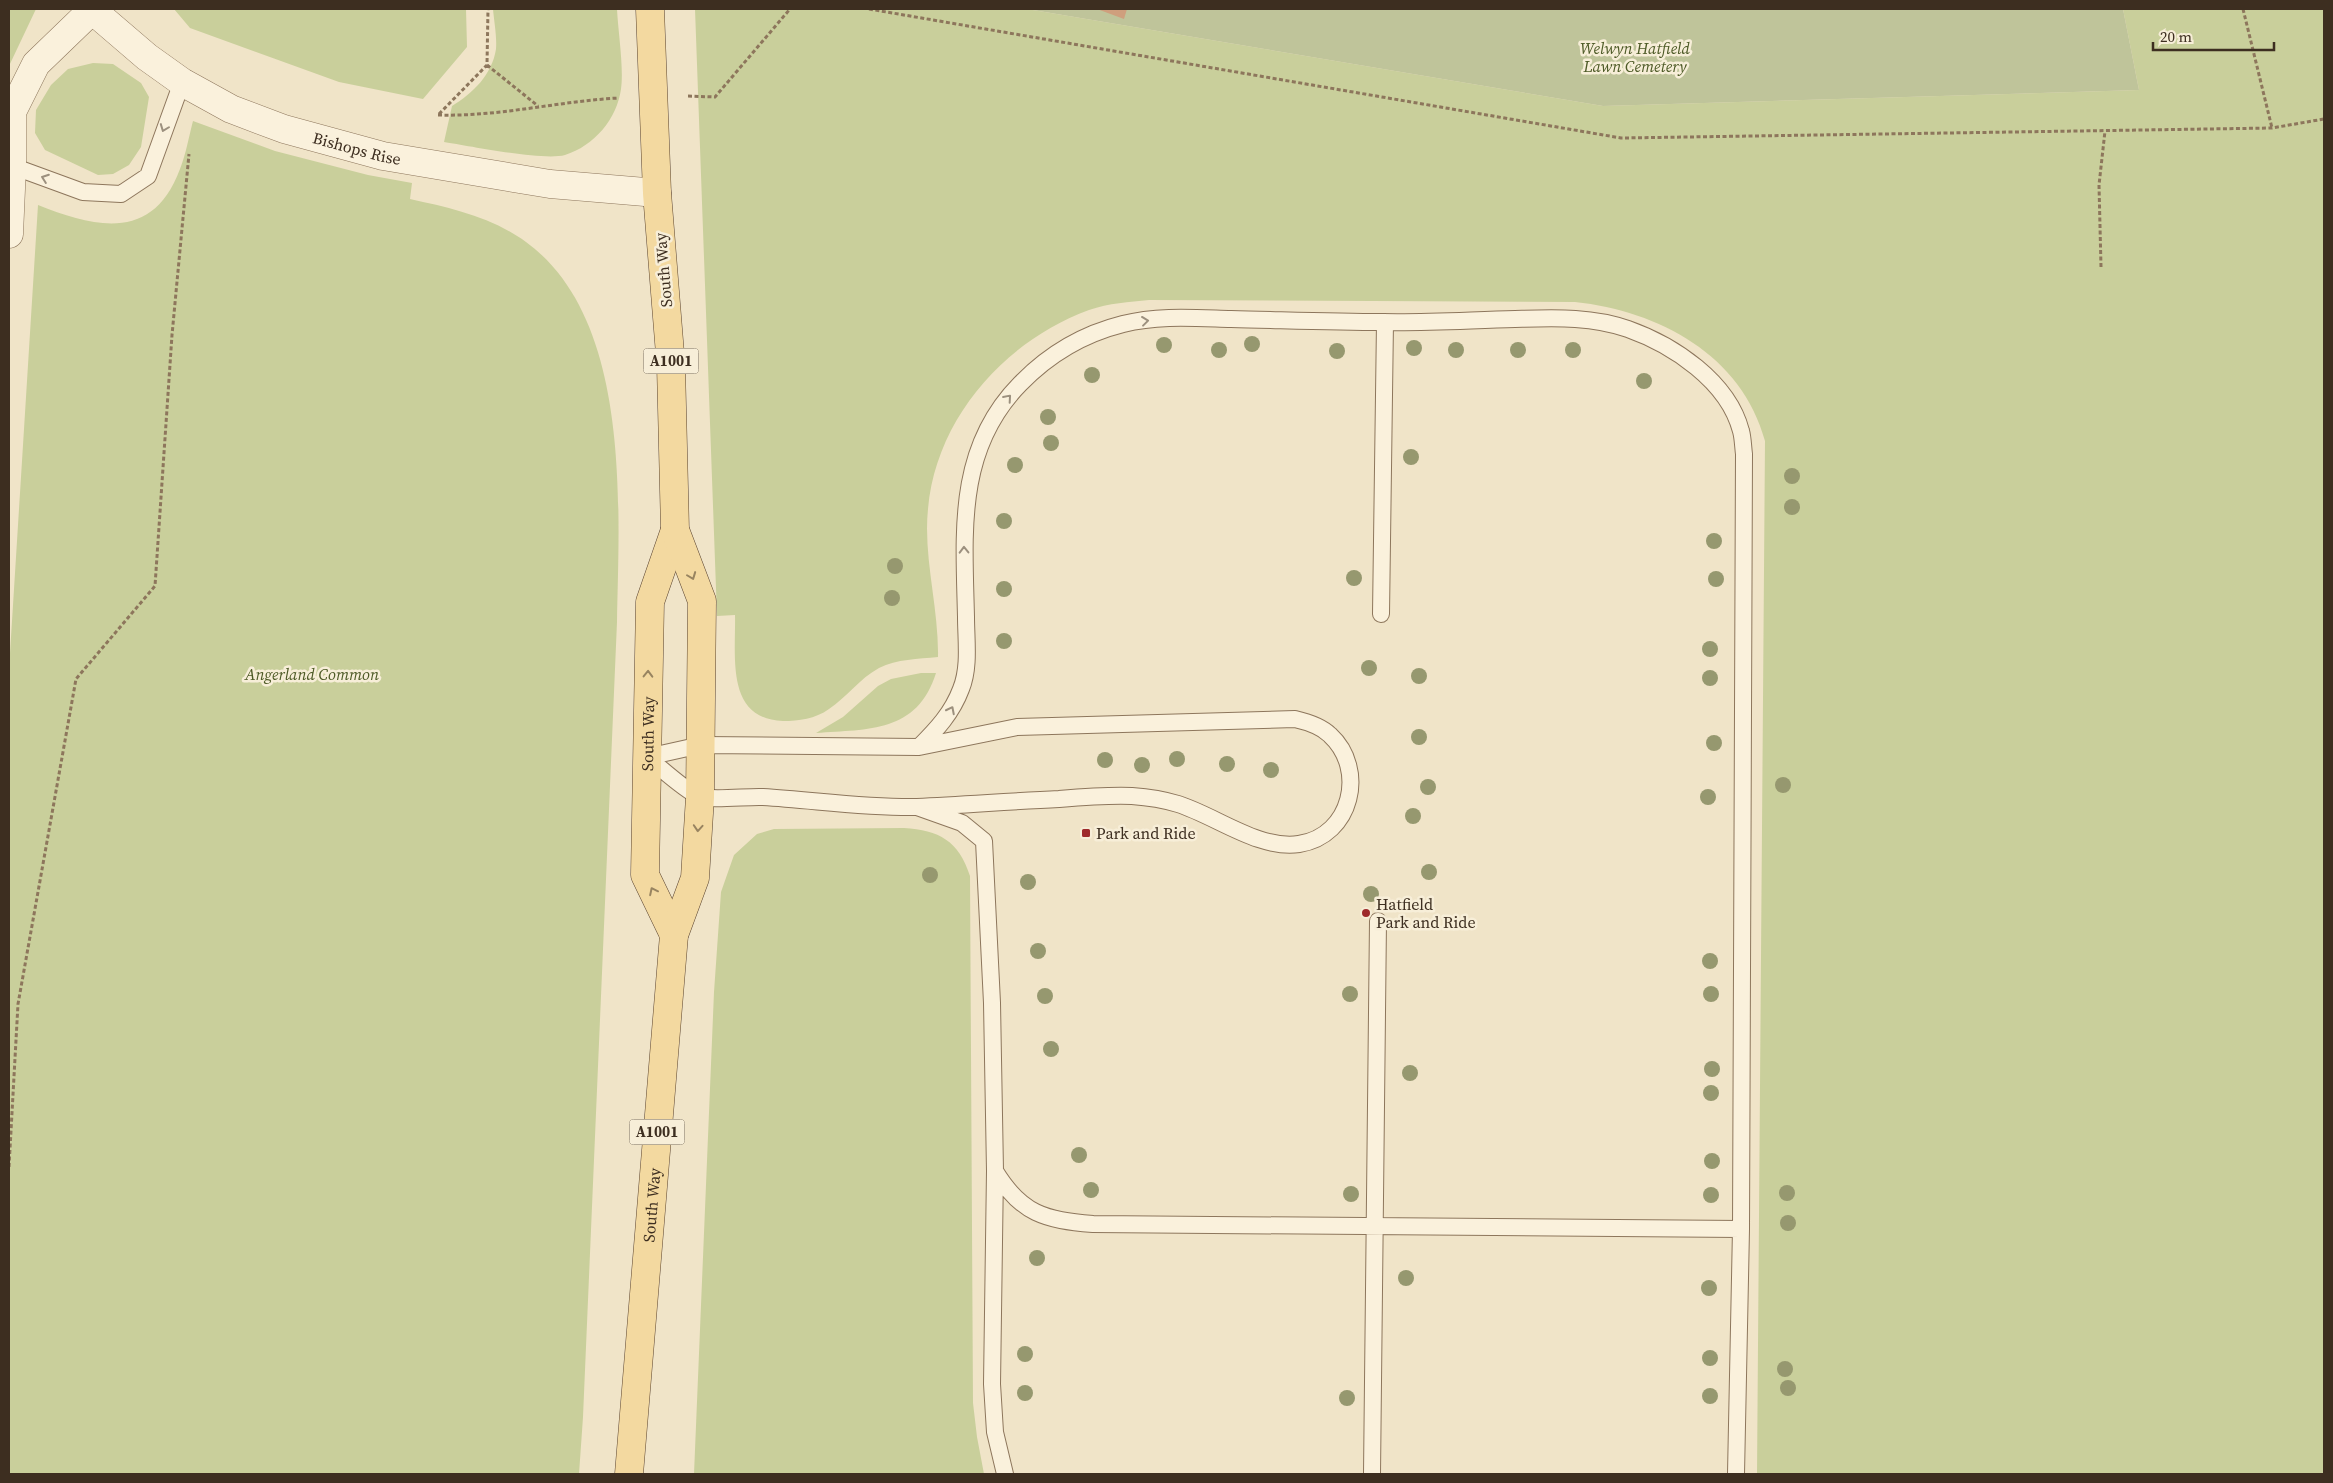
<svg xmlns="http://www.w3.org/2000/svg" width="2333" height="1483" viewBox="0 0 2333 1483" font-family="'Source Serif 4',serif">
	<rect width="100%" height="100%" fill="#f0e4c8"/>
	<path fill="#c9cf9b" d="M9 9H36L9 66Z
		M174 9H466L467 47 423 99 339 82 190 28Z
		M493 9H617C618 31 624 68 621 89 617 119 594 146 565 155 543 161 470 146 444 142L452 106C473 93 492 75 496 49 497 36 494 21 493 9Z
		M695 9H1027L1603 106 2139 90 2123 9H2324V1474H1757L1765 441C1742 355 1659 311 1575 302L1149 300C1129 302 1109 303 1089 310 1005 341 936 418 928 509 923 557 939 608 938 657 918 659 897 659 879 668 859 679 847 697 829 709 815 719 799 721 783 721 725 719 736 656 735 615L717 616Z
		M93 63 113 64 141 83 149 97 141 147 129 165 113 174 98 175 45 150 35 133 36 110 51 85 68 69Z
		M193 121 275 151 368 175 412 183 410 199C451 208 492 217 526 242 632 319 619 507 617 622L583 1417 579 1474H9V669L38 205C96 228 153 242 180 169 186 154 189 136 193 121Z
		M921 673H936C917 733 869 729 816 733L843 717 878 686 891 679Z
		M904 828C939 830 959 841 970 876L973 1403 977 1437 984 1474H694L714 992 721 892 734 855 757 834 774 829Z"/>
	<path fill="#bfc49a" d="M1027 9H2123L2139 90 1603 106Z"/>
	<path fill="#cf9f7d" d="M1097 9H1127L1124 19Z"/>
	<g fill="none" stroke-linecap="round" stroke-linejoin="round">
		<defs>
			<path id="service" d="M12 166 83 192 121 194 148 176 182 82
				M1381 614 1385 322
				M1295 719C1308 722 1321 726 1330 735 1367 769 1352 836 1299 844 1259 850 1216 816 1178 804 1165 800 1146 797 1132 796 1108 795 1083 797 1059 799 1012 801 964 805 917 807 865 808 814 800 763 797 749 796 709 801 698 796 683 789 661 768 647 757L701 745 919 747 1017 727Z
				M917 807 962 823 984 841 992 1003 995 1171C1021 1214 1045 1220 1093 1224L1741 1229 1744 454C1743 447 1743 438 1741 431 1728 381 1673 345 1628 329 1591 316 1553 318 1515 319 1471 320 1426 323 1382 322 1332 322 1281 320 1231 319 1195 318 1158 315 1123 324 1083 334 1049 354 1020 384 956 449 964 532 966 617 966 640 970 667 961 689 952 713 937 729 919 747
				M995 1171 992 1384 995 1432 1005 1474
				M1372 1474 1378 921
				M1736 1474 1741 1229"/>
			<path id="minor" d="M9 234 12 166V112L36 64 92 10"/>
			<g id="tertiary">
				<path id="s1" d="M91 9 147 57 182 82 231 109 284 129 383 156 550 184 657 193"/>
			</g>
			<g id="primary">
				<path id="s2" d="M674 935 645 875 650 602 675 530"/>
				<path id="s3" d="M629 1474 674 935 695 878 700 797 702 601 675 530 671 366 657 193 650 9"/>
			</g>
		</defs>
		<use href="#service" stroke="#8d765c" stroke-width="18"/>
		<use href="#minor" stroke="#8d765c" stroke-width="29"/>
		<use href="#tertiary" stroke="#8d765c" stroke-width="29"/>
		<use href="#primary" stroke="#5b4430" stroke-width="29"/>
		<path stroke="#8d765c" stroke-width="3" stroke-dasharray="4 2.5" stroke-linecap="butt" d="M869 9 1621 138 2272 128 2324 119
			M2243 9 2272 128
			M487 65 538 106
			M688 96 715 97 790 9
			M439 114 487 65 488 9
			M438 115C499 117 559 101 619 98
			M2101 267 2099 185 2105 131
			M9 1167 18 1004 76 679 155 586 172 335 189 154"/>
		<use href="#service" stroke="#faf1dc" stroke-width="16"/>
		<use href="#minor" stroke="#faf1dc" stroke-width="28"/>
		<use href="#tertiary" stroke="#faf1dc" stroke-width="28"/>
		<use href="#primary" stroke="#f3d9a0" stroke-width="28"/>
	</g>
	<g fill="#96986f">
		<circle cx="1252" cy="344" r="8"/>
		<circle cx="1164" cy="345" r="8"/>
		<circle cx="1414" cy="348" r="8"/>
		<circle cx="1219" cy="350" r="8"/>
		<circle cx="1456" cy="350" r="8"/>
		<circle cx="1518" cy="350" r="8"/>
		<circle cx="1573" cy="350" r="8"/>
		<circle cx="1337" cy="351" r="8"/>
		<circle cx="1092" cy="375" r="8"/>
		<circle cx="1644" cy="381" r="8"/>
		<circle cx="1048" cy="417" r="8"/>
		<circle cx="1051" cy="443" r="8"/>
		<circle cx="1411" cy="457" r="8"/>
		<circle cx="1015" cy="465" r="8"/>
		<circle cx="1792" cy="476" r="8"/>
		<circle cx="1792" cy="507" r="8"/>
		<circle cx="1004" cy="521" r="8"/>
		<circle cx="1714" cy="541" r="8"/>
		<circle cx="895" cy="566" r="8"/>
		<circle cx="1354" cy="578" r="8"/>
		<circle cx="1716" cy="579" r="8"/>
		<circle cx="1004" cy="589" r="8"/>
		<circle cx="892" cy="598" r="8"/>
		<circle cx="1004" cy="641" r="8"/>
		<circle cx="1710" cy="649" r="8"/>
		<circle cx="1369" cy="668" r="8"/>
		<circle cx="1419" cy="676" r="8"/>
		<circle cx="1710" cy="678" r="8"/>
		<circle cx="1419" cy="737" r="8"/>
		<circle cx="1714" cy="743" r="8"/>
		<circle cx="1177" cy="759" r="8"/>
		<circle cx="1105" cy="760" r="8"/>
		<circle cx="1227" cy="764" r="8"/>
		<circle cx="1142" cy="765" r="8"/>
		<circle cx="1271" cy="770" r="8"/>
		<circle cx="1783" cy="785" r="8"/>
		<circle cx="1428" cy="787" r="8"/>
		<circle cx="1708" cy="797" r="8"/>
		<circle cx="1413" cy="816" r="8"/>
		<circle cx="1429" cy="872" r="8"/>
		<circle cx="930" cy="875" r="8"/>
		<circle cx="1028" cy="882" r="8"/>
		<circle cx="1371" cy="894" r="8"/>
		<circle cx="1038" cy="951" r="8"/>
		<circle cx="1710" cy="961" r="8"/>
		<circle cx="1350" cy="994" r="8"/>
		<circle cx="1711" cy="994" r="8"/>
		<circle cx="1045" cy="996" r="8"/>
		<circle cx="1051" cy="1049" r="8"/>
		<circle cx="1712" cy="1069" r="8"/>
		<circle cx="1410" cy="1073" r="8"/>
		<circle cx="1711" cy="1093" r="8"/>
		<circle cx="1079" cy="1155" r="8"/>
		<circle cx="1712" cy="1161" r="8"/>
		<circle cx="1091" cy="1190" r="8"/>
		<circle cx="1787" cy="1193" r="8"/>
		<circle cx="1351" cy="1194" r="8"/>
		<circle cx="1711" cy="1195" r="8"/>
		<circle cx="1788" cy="1223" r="8"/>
		<circle cx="1037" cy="1258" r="8"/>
		<circle cx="1406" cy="1278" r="8"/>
		<circle cx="1709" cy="1288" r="8"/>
		<circle cx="1025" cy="1354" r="8"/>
		<circle cx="1710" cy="1358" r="8"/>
		<circle cx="1785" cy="1369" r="8"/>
		<circle cx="1788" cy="1388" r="8"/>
		<circle cx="1025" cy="1393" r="8"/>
		<circle cx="1710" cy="1396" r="8"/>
		<circle cx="1347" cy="1398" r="8"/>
	</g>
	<defs><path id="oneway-chevron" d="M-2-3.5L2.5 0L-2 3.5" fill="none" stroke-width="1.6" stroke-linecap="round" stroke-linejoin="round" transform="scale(1.25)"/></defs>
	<g stroke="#9c907e">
		<use href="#oneway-chevron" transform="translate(164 128) rotate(111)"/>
		<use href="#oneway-chevron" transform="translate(45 178) rotate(-160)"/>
		<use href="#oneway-chevron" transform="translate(1145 321) rotate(-7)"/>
		<use href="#oneway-chevron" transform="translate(1008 398) rotate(-49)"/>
		<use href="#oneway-chevron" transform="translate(964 550) rotate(-91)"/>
		<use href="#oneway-chevron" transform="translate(951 710) rotate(-63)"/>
	</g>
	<g stroke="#988460">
		<use href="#oneway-chevron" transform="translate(692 576) rotate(69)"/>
		<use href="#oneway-chevron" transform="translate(648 674) rotate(-89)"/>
		<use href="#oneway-chevron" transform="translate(698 828) rotate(94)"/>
		<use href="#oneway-chevron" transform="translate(653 891) rotate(-116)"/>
	</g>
	<g fill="#9e2a2b" stroke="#f7eed8" stroke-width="2">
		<rect x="1081" y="828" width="10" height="10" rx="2.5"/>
		<circle cx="1366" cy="913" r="5"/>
	</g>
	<g text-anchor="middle" stroke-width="5" stroke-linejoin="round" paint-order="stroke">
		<g fill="#f7eed8" stroke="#756857" stroke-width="1">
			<rect x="643.5" y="348.5" width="55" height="25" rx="4"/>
			<rect x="629.5" y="1119.5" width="55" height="25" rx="4"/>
		</g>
		<g font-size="15" font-weight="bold" fill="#3d2e20">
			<text x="671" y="366">A1001</text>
			<text x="657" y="1137">A1001</text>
		</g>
		<g font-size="16" font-style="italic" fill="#4d5a26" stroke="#f7eed8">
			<text x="1635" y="54">Welwyn Hatfield<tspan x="1635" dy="18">Lawn Cemetery</tspan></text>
			<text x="312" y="680">Angerland Common</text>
		</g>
		<g font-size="16" fill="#3d2e20" stroke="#f7eed8">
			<text dy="6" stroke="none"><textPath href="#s1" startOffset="305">Bishops Rise</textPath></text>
			<text transform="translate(663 270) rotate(-95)" y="6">South Way</text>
			<text dy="6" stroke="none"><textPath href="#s2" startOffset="208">South Way</textPath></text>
			<text dy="6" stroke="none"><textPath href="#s3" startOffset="270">South Way</textPath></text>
		</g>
		<g font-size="16" fill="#3d2e20" stroke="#f7eed8" text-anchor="start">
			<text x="1096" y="839">Park and Ride</text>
			<text x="1376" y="910">Hatfield<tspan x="1376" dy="18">Park and Ride</tspan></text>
		</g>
	</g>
	<rect width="2333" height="1483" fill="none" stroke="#3d2e20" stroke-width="20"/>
	<path d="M2153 42v8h121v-8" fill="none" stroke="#3d2e20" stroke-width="2.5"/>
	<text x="2160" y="42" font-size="15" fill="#3d2e20" stroke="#f7eed8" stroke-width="4" paint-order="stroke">20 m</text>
</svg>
